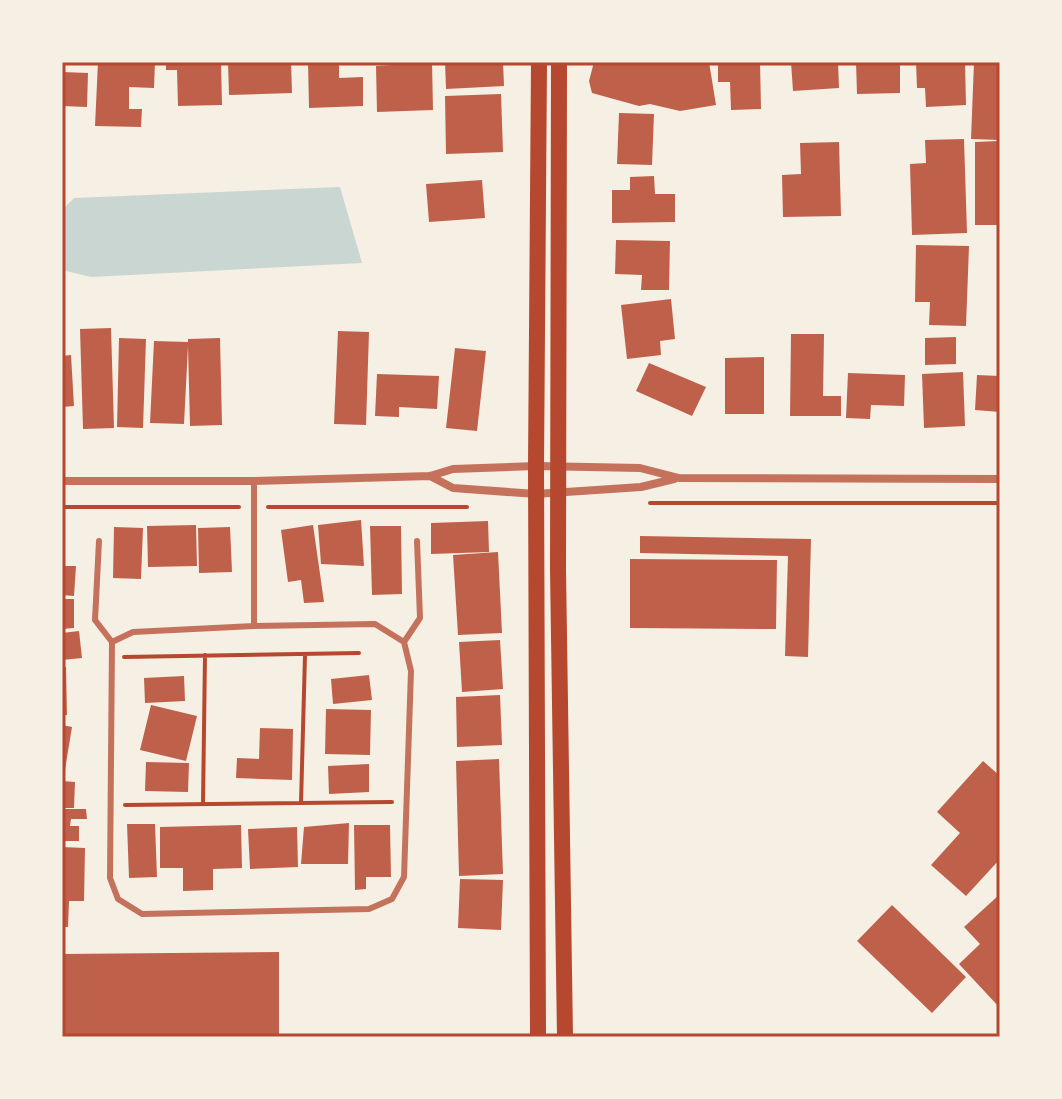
<svg xmlns="http://www.w3.org/2000/svg" width="1062" height="1099" viewBox="0 0 1062 1099" font-family="'Alegreya Sans',sans-serif">
	<rect width="100%" height="100%" fill="#f6efe4"/>
	<path fill="#c9d6d2" d="M340 187 362 263 91 277 62 270V210L74 198Z"/>
	<path fill="#bf614a" d="M98 62H155L154 88 129 87V109H142L141 127 95 126Z
		M166 62H221L222 105 178 106 177 70H166Z
		M228 62H291L292 93 229 95Z
		M308 62H339V78L363 77V106L309 108Z
		M412 62H432L433 110 377 112 376 66 412 64Z
		M445 62H503L504 86 446 89Z
		M594 62H709L716 105 680 111 650 104 639 106 592 93 589 81Z
		M718 62H760L761 109 731 110 730 82H718Z
		M791 62H838L839 88 793 91Z
		M856 62H900V93L857 94Z
		M916 62H965L966 105 926 107 925 88H917Z
		M974 62H1000V140L971 139Z
		M62 72 88 73 87 107 62 106Z
		M501 94 503 152 446 154 445 96Z
		M619 113 654 114 652 165 617 164Z
		M964 139 967 233 912 235 910 164 926 163 925 140Z
		M999 141 1000 225H975V142Z
		M839 142 841 216 783 217 782 175 801 174 800 143Z
		M654 176 655 194H675V222L612 223V190H630V177Z
		M482 180 485 218 429 222 426 184Z
		M616 240 670 241 669 290H641L642 275 615 274Z
		M916 245 969 246 966 326 929 325 930 302H915Z
		M671 299 675 339 660 341 661 355 627 359 621 305Z
		M111 328 114 428 83 429 80 329Z
		M338 331 369 332 366 425 334 424Z
		M791 334H824L823 396H841V416H790Z
		M956 337V364L925 365V338Z
		M119 338 146 339 143 428 117 427Z
		M220 338 222 425 190 426 188 346 184 424 150 423 154 341 188 342V339Z
		M455 348 486 351 477 431 446 428Z
		M71 355 74 406 62 407V356Z
		M764 357V414H725V358Z
		M649 363 706 387 692 416 636 391Z
		M963 372 965 426 924 428 922 374Z
		M848 373 905 375 904 406 871 405 870 419 846 418Z
		M377 374 439 376 437 409 399 407V417L375 416Z
		M977 375 1000 376V412L975 410Z
		M361 520 364 566 321 564 318 525Z
		M488 521 489 552 431 554V523Z
		M196 525 197 566 148 567 147 526Z
		M313 525 324 602 304 603 301 580 288 582 281 530Z
		M370 526H401L402 594 372 595Z
		M114 527 143 528 141 579 113 578Z
		M230 527 232 572 199 573 198 528Z
		M640 536 811 539 808 657 785 656 788 556 640 553Z
		M498 552 502 633 458 635 453 555Z
		M630 559 777 560 776 629 630 628Z
		M62 566H76L74 596 62 595Z
		M62 599H74V628L62 629Z
		M79 631 82 658 62 660V633Z
		M500 640 503 689 462 692 459 642Z
		M62 667H66L67 715H62Z
		M369 675 372 700 333 704 331 679Z
		M184 676 185 701 145 703 144 678Z
		M500 695 502 745 457 747 456 697Z
		M151 705 197 716 186 761 140 750Z
		M326 709 371 710 370 755 325 754Z
		M62 725 72 727 64 776H62Z
		M260 728 293 729 292 780 236 778 237 758 259 759Z
		M499 759 503 874 459 876 456 761Z
		M983 761 1000 776V859L966 896 931 865 960 833 937 812Z
		M146 762 189 763 188 792 145 791Z
		M369 764V792L329 794 328 766Z
		M62 781 75 782 74 808H62Z
		M62 809H86L87 819H71L70 826H79V841H62Z
		M349 823 348 864H301L304 827Z
		M127 824H155L157 877 129 878Z
		M241 825 242 868 213 869V890L183 891V868H160V827Z
		M354 825H390L391 877H366V889L355 890Z
		M297 827 298 867 250 869 248 829Z
		M62 847 85 848 84 901H69L68 927H62Z
		M460 879 503 880 501 930 458 928Z
		M1000 894V1008L959 964 980 944 964 927Z
		M892 905 966 977 932 1013 857 941Z
		M279 952V1037H62V954Z"/>
	<g fill="none" stroke-linecap="round" stroke-linejoin="round">
		<path stroke="#b5482f" stroke-width="4" d="M650 503H1000
			M62 507H239
			M268 507H467
			M124 657 359 653
			M301 803 305 655
			M203 804 205 655
			M125 805 392 802"/>
		<path stroke="#c5725c" stroke-width="6" d="M254 481V626
			M99 541 95 620 112 642
			M375 624 404 642 411 671 404 877 392 899 369 909 142 914 118 899 110 878 112 642 133 632 254 626Z
			M404 642 420 618 417 541"/>
		<path stroke="#c5725c" stroke-width="8" d="M430 476 453 488 536 494 641 487 674 479
			M62 481H254L430 476 453 469 536 466 640 468 679 478 1000 479"/>
		<path stroke="#b5482f" stroke-width="16" d="M559 62 558 570 565 1037
			M538 1037 536 466 539 62"/>
	</g>
	<rect width="1062" height="1099" fill="none" stroke="#f6efe4" stroke-width="128"/>
	<rect x="64" y="64" width="934" height="971" fill="none" stroke="#b5482f" stroke-width="3"/>
</svg>
